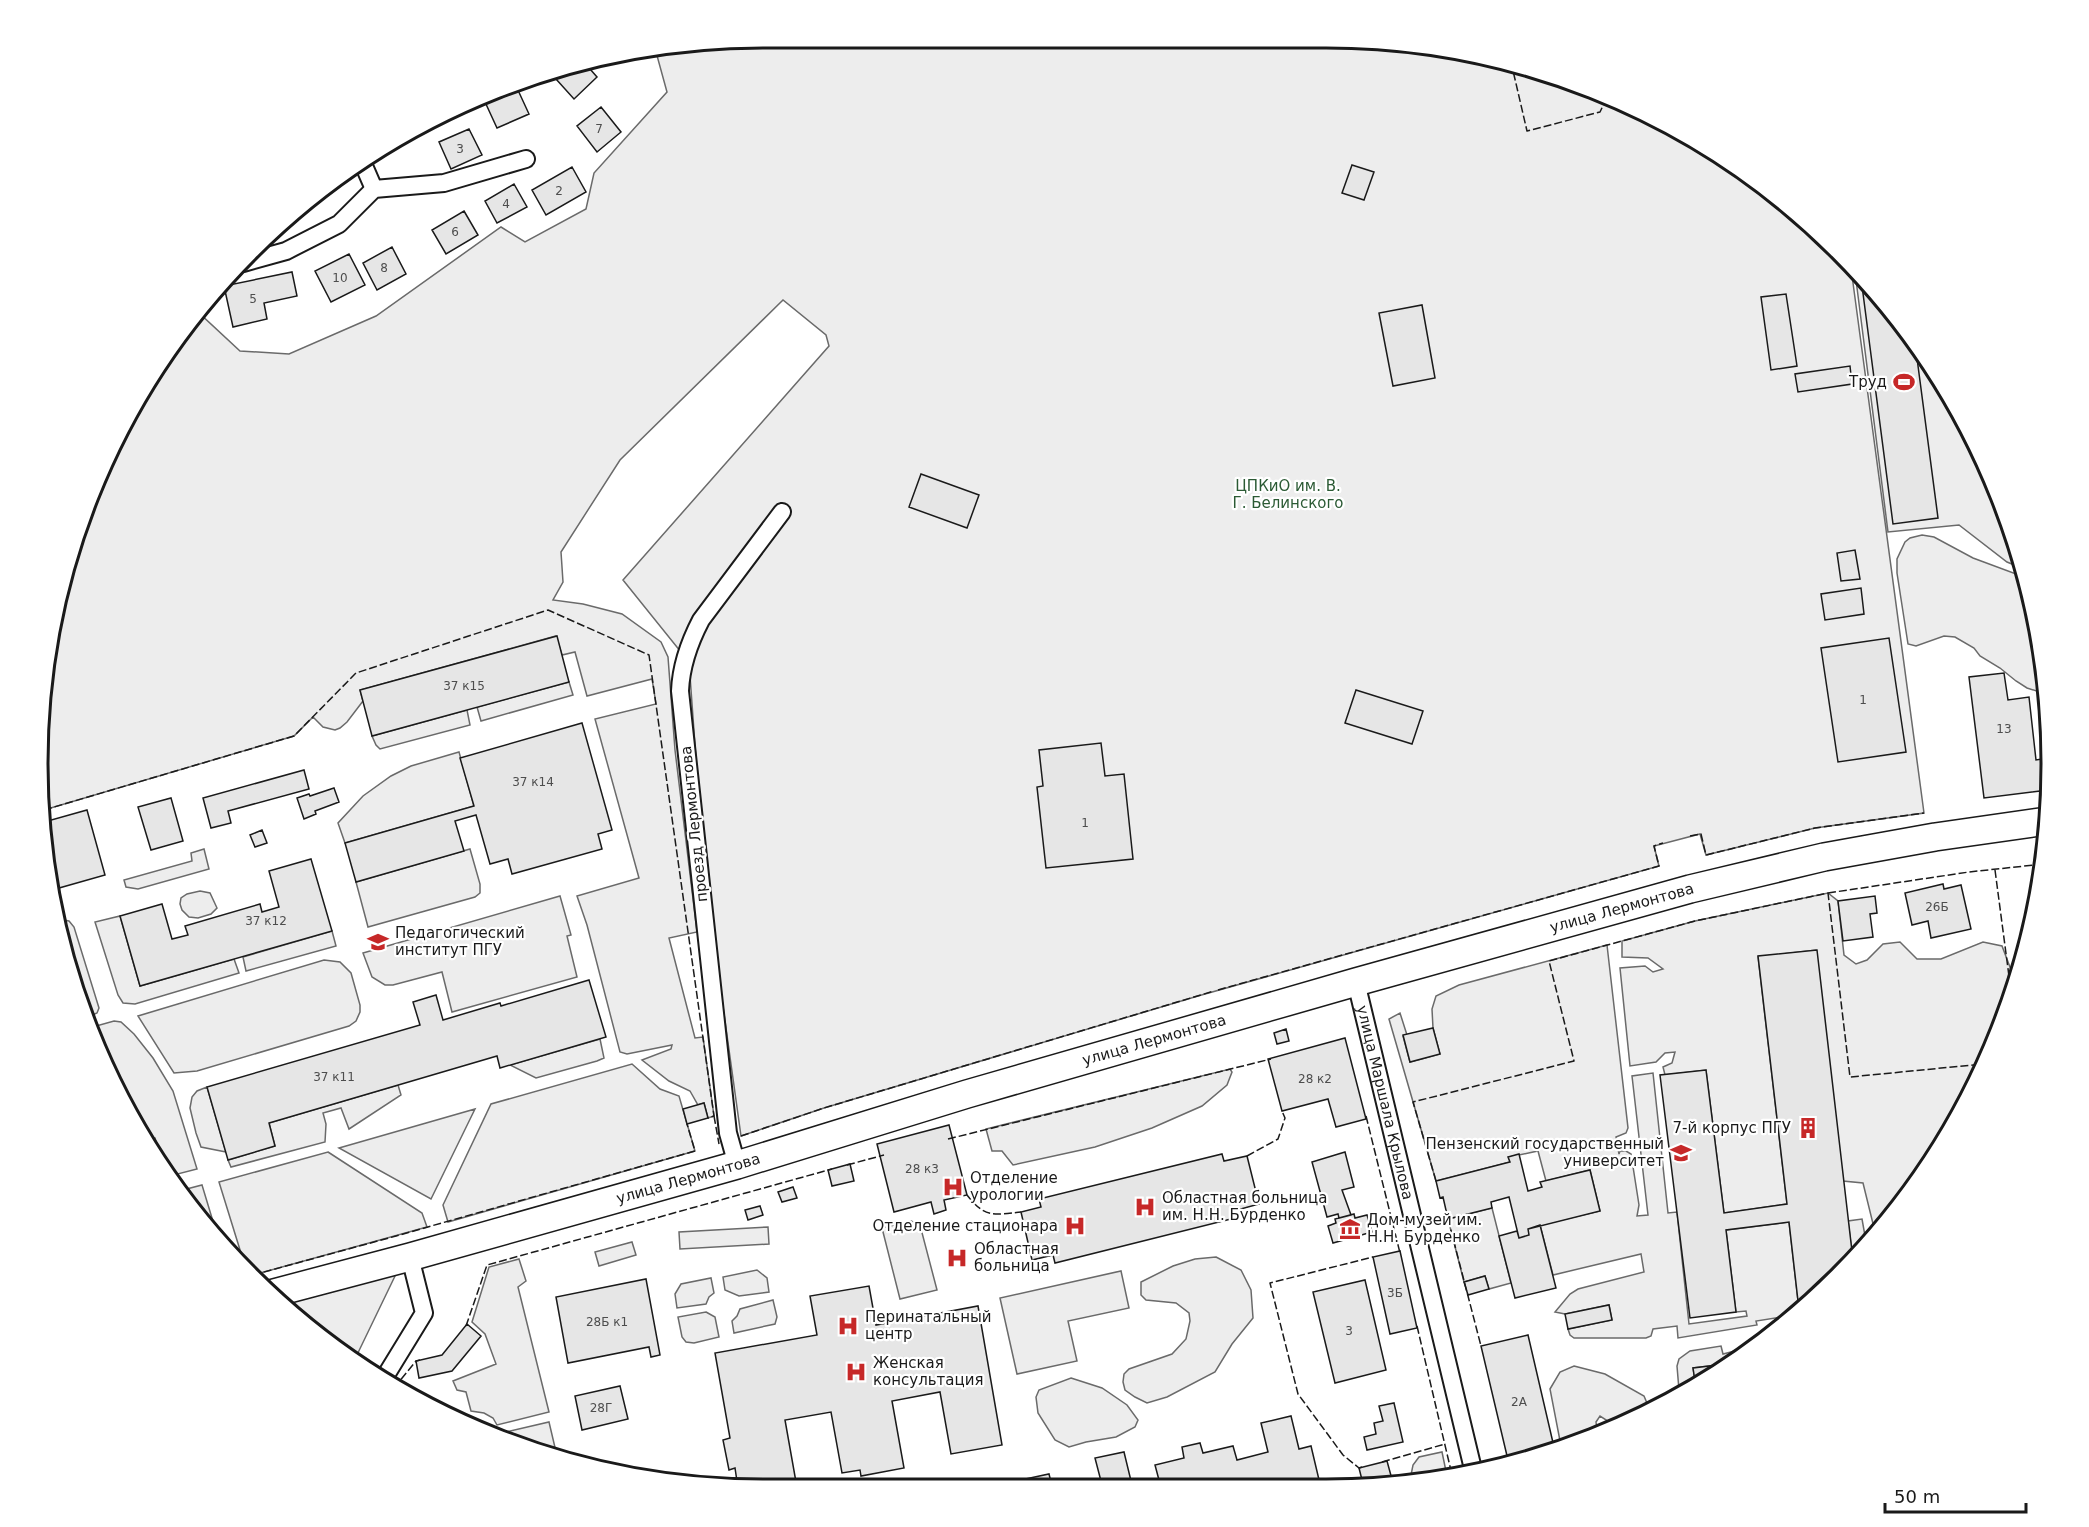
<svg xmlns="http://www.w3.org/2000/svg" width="2089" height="1527" viewBox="0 0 2089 1527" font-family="'DejaVu Sans',sans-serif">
	<rect width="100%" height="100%" fill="#fff"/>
	<path fill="#ededed" stroke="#6a6a6a" stroke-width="1.5" d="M764 38 1373 39 1513 62 1604 93 1729 160 1804 218 1851 268 1924 813 1815 828 1706 855 1700 834 1654 846 1659 866 1198 996 824 1108 741 1136 704 870 689 662 623 580 829 346 826 335 783 300 620 460 561 552 563 582 553 600 583 604 622 614 661 642 668 657 675 750 697 932 669 938 695 1038 703 1037 714 1116 708 1118 704 1103 698 1105 690 1091 669 1081 642 1060 671 1049 672 1045 627 1054 620 1052 587 925 577 896 639 878 595 719 656 704 652 679 587 696 575 652 562 655 556 636 360 690 363 701 347 722 340 728 335 730 323 727 313 717 294 736 44 810V668L76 530 112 443 199 313 240 351 289 354 376 316 501 227 525 242 586 209 594 173 667 92 656 52Z
		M1855 272 1901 321 1976 442 2024 569 2007 562 1959 525 1888 532Z
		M1922 535 1934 537 1973 558 2027 578 2046 694 2027 688 2016 681 2000 668 1980 656 1974 648 1955 637 1944 636 1916 646 1908 644 1897 573V559L1905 542 1910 538Z
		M569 682 573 695 481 721 477 707Z
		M467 710 470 725 380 749 376 745 372 736Z
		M459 752 474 806 345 843 338 823 363 796 391 776 411 766Z
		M204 849 209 869 138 889 126 887 124 880 192 861 191 853Z
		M470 849 480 884V893L475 897 368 927 356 882Z
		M200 891 210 893 217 908 211 914 198 918 189 917 182 910 180 904 181 898 187 894Z
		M1828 893 1838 901 1844 955 1856 964 1867 960 1883 944 1900 942 1917 959H1941L1983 942 2002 946 2016 983 2013 997 1954 1126 1876 1236 1863 1183 1843 1181 1816 950 1758 957 1787 1204 1724 1213 1706 1070 1665 1075 1663 1067 1672 1063 1675 1052 1665 1053 1656 1062 1630 1066 1620 968 1645 966 1653 972 1663 969 1648 958 1622 957V941L1695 921Z
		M560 896 571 935 567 936 577 977 452 1012 442 972 393 985H385L372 977 363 953Z
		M120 916 140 986 234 959 239 973 135 1004 123 1003 118 995 95 922Z
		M63 920 69 921 74 927 99 1008 97 1013 86 1018 60 921Z
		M332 931 336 946 246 971 243 957Z
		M1607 945 1628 1128 1626 1133 1616 1137 1619 1154 1620 1151H1626L1631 1154 1639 1205 1637 1216 1648 1215 1632 1076 1653 1073 1668 1213 1677 1212 1689 1324 1747 1316 1746 1311 1736 1312 1726 1230 1789 1222 1798 1301 1810 1300 1794 1315 1756 1321 1757 1325 1678 1338 1677 1326 1653 1329 1651 1336 1646 1338H1574L1570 1335 1568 1329 1612 1320 1609 1305 1565 1314 1555 1312 1570 1294 1578 1289 1644 1272 1641 1254 1553 1275 1540 1225 1600 1211 1590 1170 1546 1181 1538 1151 1509 1157 1510 1162 1436 1181 1389 1019 1400 1013 1407 1035 1403 1036 1410 1062 1440 1054 1433 1028 1432 1009 1436 996 1459 985Z
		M324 960 340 962 351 973 360 1005V1012L356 1021 349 1026 197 1071 174 1073 138 1016Z
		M114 1021 121 1022 134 1034 153 1058 173 1091 197 1169 170 1176 162 1161 155 1138 149 1139 93 1041 89 1028Z
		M600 1039 604 1058 597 1061 536 1078 510 1065Z
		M632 1064 660 1089 679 1096 695 1151 448 1222 443 1205 491 1104Z
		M1230 1069 1232 1072 1227 1085 1202 1106 1152 1128 1095 1147 1013 1165 1002 1151H992L986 1129Z
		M398 1085 401 1095 349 1129 341 1108 323 1113 326 1124 325 1142 231 1167 228 1160 275 1146 269 1123Z
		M207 1087 226 1152 201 1147 196 1133 190 1108 192 1097 197 1091Z
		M475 1109 431 1199 339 1148Z
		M328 1152 422 1213 427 1227 253 1275 245 1266 219 1182Z
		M202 1185 218 1238 188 1206 179 1191Z
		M1492 1208 1511 1283 1489 1289 1485 1276 1464 1282 1448 1219Z
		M1862 1219 1867 1247 1853 1260 1848 1221Z
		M911 1221 920 1225 937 1290 900 1299 882 1228Z
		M768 1227 769 1244 680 1249 679 1232Z
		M632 1242 636 1255 599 1266 595 1252Z
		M1216 1257 1241 1270 1251 1290 1253 1318 1232 1344 1215 1372 1167 1397 1147 1403 1135 1397 1125 1390 1123 1382 1124 1374 1129 1369 1172 1354 1186 1339 1190 1321 1189 1313 1176 1303 1146 1300 1141 1295V1282L1173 1266 1195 1259Z
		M519 1259 526 1281 518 1287 549 1412 497 1425 493 1418 484 1413 471 1411 466 1392 457 1390 453 1381 496 1364 485 1334 472 1322 489 1267Z
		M757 1270 767 1278 769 1292 739 1296 725 1290 723 1277Z
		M1121 1271 1129 1308 1068 1321 1077 1361 1017 1374 1000 1298Z
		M396 1274 355 1359 285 1310 278 1302Z
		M711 1278 714 1293 709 1297 706 1304 677 1308 675 1294 681 1284Z
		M773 1300 777 1317 775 1324 734 1333 732 1321 737 1316 740 1309Z
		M706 1312 715 1317 719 1337 694 1343 686 1342 682 1337 678 1317Z
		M1721 1346 1723 1354 1739 1350 1740 1355 1726 1364 1693 1368 1695 1381 1679 1390 1677 1366 1679 1359 1690 1351Z
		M1574 1366 1605 1374 1644 1396 1649 1408 1617 1427 1600 1416 1596 1422 1598 1436 1561 1446 1550 1389 1560 1372Z
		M1071 1378 1102 1388 1127 1405 1138 1420 1135 1427 1116 1437 1086 1442 1069 1447 1055 1440 1038 1413 1036 1397 1039 1390Z
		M549 1422 557 1456 530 1451 500 1437 501 1433Z
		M1442 1452 1447 1476 1421 1483H1412L1411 1475 1413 1465 1419 1457Z"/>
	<path fill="#e6e6e6" stroke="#1a1a1a" stroke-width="1.5" d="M583 61 597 77 574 99 556 79 572 63Z
		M517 88 529 114 497 128 485 102Z
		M601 107 621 132 597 152 577 126Z
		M420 128 422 133 386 149 385 147Z
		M469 129 482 155 451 169 439 142Z
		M1352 165 1374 172 1364 200 1342 193Z
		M572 167 586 192 546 215 532 190Z
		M514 184 527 207 497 223 485 201Z
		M464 211 478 235 446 254 432 230Z
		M392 247 406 274 377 290 363 263Z
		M349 254 365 285 331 302 315 271Z
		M292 272 297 296 264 303 267 319 233 327 224 286Z
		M1861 278 1901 321 1915 343 1938 518 1893 524Z
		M1786 294 1797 366 1771 370 1761 297Z
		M1422 305 1435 378 1393 386 1379 313Z
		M1850 366 1852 384 1798 392 1795 374Z
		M921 474 979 495 967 528 909 507Z
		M1855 550 1860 579 1841 581 1837 553Z
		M1861 588 1864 614 1825 620 1821 594Z
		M557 636 569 682 372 736 360 690Z
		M1889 638 1906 752 1838 762 1821 648Z
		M2004 673 2008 700 2029 697 2036 760 2049 758 2048 790 1984 798 1969 677Z
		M1356 690 1423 711 1412 744 1345 723Z
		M582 723 612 830 598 834 602 849 512 874 508 859 490 864 476 815 455 821 464 851 356 882 345 843 474 806 460 758Z
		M1101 743 1105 776 1124 774 1133 859 1046 868 1037 787 1043 786 1039 750Z
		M304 770 309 789 228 811 231 823 211 828 203 798Z
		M334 788 339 802 315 811 316 814 304 819 297 798 309 794 310 796Z
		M171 798 183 841 151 850 138 807Z
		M87 810 105 875 52 890 44 858V822Z
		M262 830 267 843 255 847 250 835Z
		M311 859 332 931 140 986 120 916 162 904 172 939 188 935 185 926 260 904 262 912 279 907 269 871Z
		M1943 884 1944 889 1961 885 1971 929 1931 938 1928 921 1912 925 1905 893Z
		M1875 896 1877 913 1870 914 1873 937 1843 941 1838 901Z
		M1817 950 1853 1260 1810 1300 1798 1301 1789 1222 1726 1230 1736 1312 1690 1318 1660 1075 1706 1070 1724 1213 1787 1204 1758 956Z
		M589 980 606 1037 500 1068 497 1056 269 1123 275 1146 228 1160 207 1087 420 1025 413 1002 436 995 443 1020 500 1003 501 1006Z
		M1433 1028 1440 1054 1410 1062 1403 1035Z
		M1286 1029 1289 1041 1277 1044 1274 1033Z
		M1345 1038 1366 1119 1336 1127 1328 1099 1282 1111 1268 1059Z
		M704 1103 708 1118 687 1124 683 1109Z
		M949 1125 967 1195 944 1200 946 1210 934 1214 931 1202 894 1212 877 1144Z
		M1345 1152 1354 1187 1342 1190 1351 1215 1339 1218 1338 1214 1327 1217 1312 1162Z
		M1222 1154 1224 1161 1247 1156 1259 1204 1237 1210 1239 1217 1055 1263 1053 1255 1032 1260 1021 1212 1041 1207 1039 1199Z
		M1519 1154 1528 1191 1542 1187 1540 1182 1590 1170 1600 1211 1528 1229 1529 1235 1519 1238 1509 1197 1491 1202 1492 1208 1448 1219 1443 1197 1440 1198 1436 1181 1510 1162 1508 1157Z
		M850 1164 854 1181 832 1186 828 1170Z
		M793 1187 797 1198 782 1202 778 1192Z
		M760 1206 763 1215 748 1220 745 1210Z
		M1354 1214 1355 1218 1367 1215 1372 1232 1333 1243 1328 1226 1336 1223 1335 1219Z
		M1540 1225 1556 1288 1515 1298 1499 1236 1517 1231 1519 1238 1529 1235 1528 1229Z
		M1400 1251 1417 1328 1390 1334 1373 1257Z
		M1485 1276 1489 1289 1468 1295 1464 1282Z
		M646 1279 660 1355 651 1357 649 1347 568 1363 556 1297Z
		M1365 1280 1386 1370 1335 1383 1313 1292Z
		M869 1286 876 1325 978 1306 1002 1445 951 1454 940 1392 892 1401 904 1468 861 1476 860 1470 842 1473 831 1412 785 1420 796 1482 764 1488H738L735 1468 729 1470 723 1440 730 1438 715 1353 817 1335 810 1296Z
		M1609 1305 1612 1320 1568 1329 1565 1314Z
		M467 1324 481 1336 452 1371 419 1378 416 1361 442 1355Z
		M1528 1335 1554 1447 1508 1460 1481 1346Z
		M1726 1364 1695 1381 1693 1368Z
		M620 1386 628 1419 582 1430 575 1396Z
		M1394 1403 1403 1442 1367 1450 1364 1437 1376 1434 1374 1423 1383 1421 1379 1406Z
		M1291 1416 1299 1449 1311 1446 1320 1484 1138 1485 1159 1480 1155 1465 1184 1458 1182 1447 1200 1443 1203 1453 1233 1446 1237 1460 1268 1452 1261 1423Z
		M1124 1452 1132 1485H1102L1095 1458Z
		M1387 1461 1393 1483 1363 1484 1359 1468Z
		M1049 1474 1052 1486H1007V1483Z"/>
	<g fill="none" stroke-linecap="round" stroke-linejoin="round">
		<defs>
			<g id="minor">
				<path d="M361 159 374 189"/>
				<path d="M243 263 286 251 339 224 374 189 444 183 526 159"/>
				<path id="s1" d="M1356 982 1473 1469"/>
				<path d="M737 1165 728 1133 680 691C681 665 689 643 701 620L782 512"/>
				<path d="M383 1380 424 1313 410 1257"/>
			</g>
			<g id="primary">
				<path id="s2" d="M270 1294 410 1257 737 1165 967 1094 1356 982 1690 889 1824 857 1935 837 2047 821"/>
			</g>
		</defs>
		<use href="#minor" stroke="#1a1a1a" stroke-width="20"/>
		<use href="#primary" stroke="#1a1a1a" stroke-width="30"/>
		<use href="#minor" stroke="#fff" stroke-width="16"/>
		<use href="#primary" stroke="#fff" stroke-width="27"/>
		<path stroke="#1a1a1a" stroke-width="1.5" stroke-dasharray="8 3" stroke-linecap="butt" d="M1511 62 1527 131 1600 112 1608 95
			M44 810 294 736 356 673 548 610 649 655 714 1116 708 1118
			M1690 836 1701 834 1706 855 1815 828 1924 813
			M1995 870 2012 999
			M1828 893 1969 872 2044 864
			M1218 990 1659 866 1654 846 1663 843
			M714 1116 719 1144
			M1366 1116 1400 1253
			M741 1136 824 1108 1214 991
			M948 1139 1271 1059
			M1247 1156 1278 1139 1285 1118 1282 1111
			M847 1165 884 1155
			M1436 1181 1413 1102 1574 1061 1549 961 1695 921 1828 893 1850 1077 1983 1064
			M967 1195C985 1218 993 1215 1021 1212
			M1448 1219 1481 1346
			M253 1275 396 1236 695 1151 687 1124
			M466 1326 487 1265 832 1169
			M1417 1326 1452 1475
			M397 1389 398 1383 416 1361 420 1360
			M1382 1462 1445 1444
			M1362 1467 1359 1468 1343 1455 1298 1394 1270 1283 1373 1257"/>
	</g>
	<defs>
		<symbol id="stadium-bare" viewBox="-9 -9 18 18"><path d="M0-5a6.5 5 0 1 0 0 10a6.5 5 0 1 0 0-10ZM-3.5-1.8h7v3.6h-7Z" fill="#c62828" stroke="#fff" stroke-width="2.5" paint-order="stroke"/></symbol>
		<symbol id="university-bare" viewBox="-9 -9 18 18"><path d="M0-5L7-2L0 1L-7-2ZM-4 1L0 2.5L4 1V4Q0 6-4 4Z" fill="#c62828" stroke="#fff" stroke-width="2.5" paint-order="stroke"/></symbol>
		<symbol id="building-bare" viewBox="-9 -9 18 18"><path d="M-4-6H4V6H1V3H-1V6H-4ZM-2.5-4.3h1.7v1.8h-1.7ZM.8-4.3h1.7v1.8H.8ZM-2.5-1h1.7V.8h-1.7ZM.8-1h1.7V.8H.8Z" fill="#c62828" stroke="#fff" stroke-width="2.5" paint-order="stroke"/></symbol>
		<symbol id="hospital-bare" viewBox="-9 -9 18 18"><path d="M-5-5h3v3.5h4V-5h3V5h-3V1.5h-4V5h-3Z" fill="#c62828" stroke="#fff" stroke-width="2.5" paint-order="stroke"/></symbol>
		<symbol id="museum-bare" viewBox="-9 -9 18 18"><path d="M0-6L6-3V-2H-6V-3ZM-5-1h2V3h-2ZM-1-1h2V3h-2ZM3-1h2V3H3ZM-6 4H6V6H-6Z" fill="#c62828" stroke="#fff" stroke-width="2.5" paint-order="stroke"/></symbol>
	</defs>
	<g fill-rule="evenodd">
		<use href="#stadium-bare" x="1889" y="367" width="30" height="30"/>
		<use href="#university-bare" x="363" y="927" width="30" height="30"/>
		<use href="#building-bare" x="1793" y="1113" width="30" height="30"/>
		<use href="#university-bare" x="1666" y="1138" width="30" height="30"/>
		<use href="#hospital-bare" x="938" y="1172" width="30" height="30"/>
		<use href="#hospital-bare" x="1130" y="1192" width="30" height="30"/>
		<use href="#hospital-bare" x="1060" y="1211" width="30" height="30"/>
		<use href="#museum-bare" x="1335" y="1214" width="30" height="30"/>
		<use href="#hospital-bare" x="942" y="1243" width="30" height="30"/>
		<use href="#hospital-bare" x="833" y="1311" width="30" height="30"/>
		<use href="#hospital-bare" x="841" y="1357" width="30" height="30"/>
	</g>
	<g text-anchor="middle" stroke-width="4.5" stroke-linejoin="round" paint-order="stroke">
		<g font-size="12" fill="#4d4d4d">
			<text x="599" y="133">7</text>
			<text x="460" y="153">3</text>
			<text x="559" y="195">2</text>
			<text x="506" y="208">4</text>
			<text x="455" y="236">6</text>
			<text x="384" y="272">8</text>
			<text x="340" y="282">10</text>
			<text x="253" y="303">5</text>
			<text x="464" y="690">37 к15</text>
			<text x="1863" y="704">1</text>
			<text x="2004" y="733">13</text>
			<text x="533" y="786">37 к14</text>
			<text x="1085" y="827">1</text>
			<text x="1937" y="911">26Б</text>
			<text x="266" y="925">37 к12</text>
			<text x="334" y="1081">37 к11</text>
			<text x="1315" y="1083">28 к2</text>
			<text x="922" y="1173">28 к3</text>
			<text x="1395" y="1297">3Б</text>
			<text x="607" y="1326">28Б к1</text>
			<text x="1349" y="1335">3</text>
			<text x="1519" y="1406">2А</text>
			<text x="601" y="1412">28Г</text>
		</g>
		<g font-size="15" fill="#1a1a1a" stroke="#fff" text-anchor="start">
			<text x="1887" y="387" text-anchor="end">Труд</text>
			<text x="395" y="938">Педагогический<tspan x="395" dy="17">институт ПГУ</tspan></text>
			<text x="1791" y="1133" text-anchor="end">7-й корпус ПГУ</text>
			<text x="1664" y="1149" text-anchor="end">Пензенский государственный<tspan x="1664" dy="17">университет</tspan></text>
			<text x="970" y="1183">Отделение<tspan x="970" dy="17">урологии</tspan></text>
			<text x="1162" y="1203">Областная больница<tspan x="1162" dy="17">им. Н.Н. Бурденко</tspan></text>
			<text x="1367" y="1225">Дом-музей им.<tspan x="1367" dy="17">Н.Н. Бурденко</tspan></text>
			<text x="1058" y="1231" text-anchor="end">Отделение стационара</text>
			<text x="974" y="1254">Областная<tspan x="974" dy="17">больница</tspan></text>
			<text x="865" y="1322">Перинатальный<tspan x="865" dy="17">центр</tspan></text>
			<text x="873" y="1368">Женская<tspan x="873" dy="17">консультация</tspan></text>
		</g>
		<g font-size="15" fill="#2b5a34" stroke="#fff">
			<text x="1288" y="491">ЦПКиО им. В.<tspan x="1288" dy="17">Г. Белинского</tspan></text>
		</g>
		<g font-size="15" fill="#1a1a1a" stroke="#fff">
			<text transform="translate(694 824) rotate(-96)" y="5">проезд Лермонтова</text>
			<text dy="5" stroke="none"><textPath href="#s2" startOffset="1406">улица Лермонтова</textPath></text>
			<text dy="5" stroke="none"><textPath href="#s2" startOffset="920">улица Лермонтова</textPath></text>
			<text dy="5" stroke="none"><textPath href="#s1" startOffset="124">улица Маршала Крылова</textPath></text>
			<text dy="5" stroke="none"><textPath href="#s2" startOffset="434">улица Лермонтова</textPath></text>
		</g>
	</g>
	<path d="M0 0H2089V1527H0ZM763 48H1326A715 715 0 0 1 2041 763V764A715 715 0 0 1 1326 1479H763A715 715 0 0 1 48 764V763A715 715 0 0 1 763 48Z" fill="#fff" fill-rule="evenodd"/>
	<path fill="none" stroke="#1a1a1a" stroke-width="3" d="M763 48H1326A715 715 0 0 1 2041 763V764A715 715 0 0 1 1326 1479H763A715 715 0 0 1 48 764V763A715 715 0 0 1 763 48Z"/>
	<path d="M1885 1503v9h141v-9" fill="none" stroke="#1a1a1a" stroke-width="3"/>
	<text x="1894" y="1503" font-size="18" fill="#1a1a1a" stroke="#ffffff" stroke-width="4.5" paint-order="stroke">50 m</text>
</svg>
